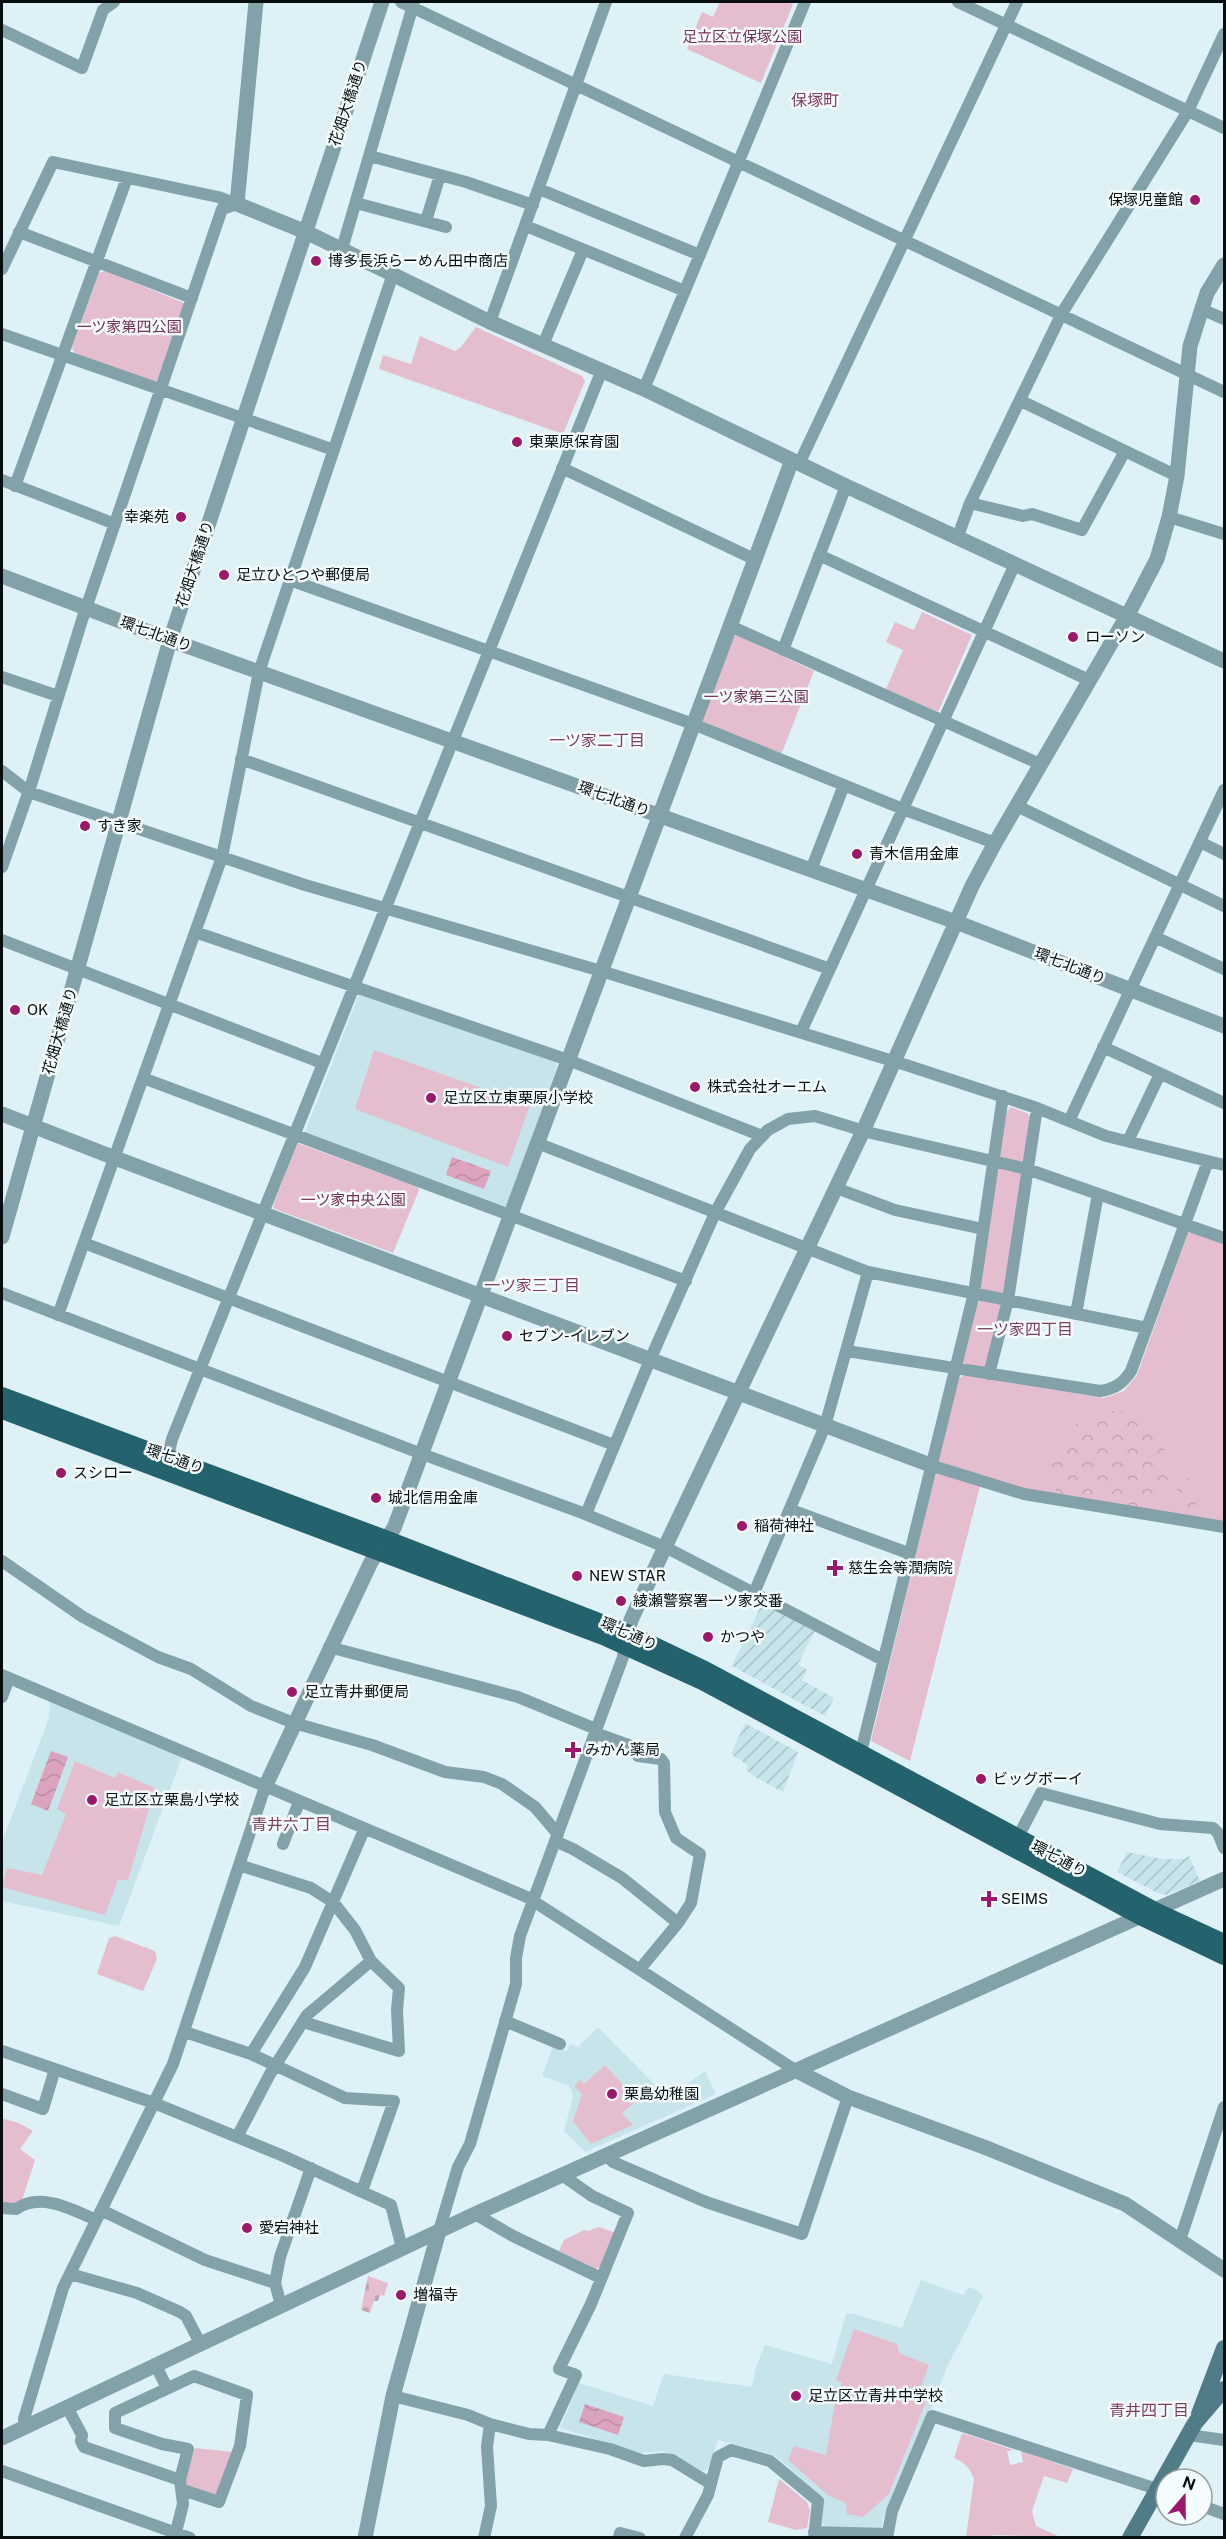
<svg xmlns="http://www.w3.org/2000/svg" width="1226" height="2539" viewBox="0 0 1226 2539" font-family="'Public Sans','Noto Sans JP',sans-serif">
	<defs>
		<pattern id="industrial-furrows" width="10" height="10" patternUnits="userSpaceOnUse" patternTransform="scale(1.5)"><rect width="10" height="10" fill="#c7e4eb"/><path d="M-1 1l2-2M0 10L10 0M9 11l2-2" fill="none" stroke="#a9c2c8"/></pattern>
		<pattern id="forest-crowns" width="20" height="18" patternUnits="userSpaceOnUse" patternTransform="scale(1.5)"><rect width="20" height="18" fill="#e4becf"/><path d="M2 6a3 3 0 1 1 6 0M12 15a3 3 0 1 1 6 0" fill="none" stroke="#c2a2b1"/></pattern>
		<pattern id="cemetery-stones" width="16" height="16" patternUnits="userSpaceOnUse" patternTransform="scale(1.5)"><rect width="16" height="16" fill="#e4becf"/><path d="M2 7V4a2 2 0 0 1 4 0v3zM10 15v-3a2 2 0 0 1 4 0v3z" fill="#c2a2b1"/></pattern>
		<pattern id="water-waves" width="16" height="10" patternUnits="userSpaceOnUse" patternTransform="scale(1.5)"><rect width="16" height="10" fill="#dca3be"/><path d="M0 5q4-4 8 0t8 0" fill="none" stroke="#bb8ba2"/></pattern>
	</defs>
	<rect width="100%" height="100%" fill="#ddf1f6"/>
	<path fill="#c7e4eb" d="M359 994 556 1062 557 1067 507 1205 503 1207 305 1132Z
		M50 1701 182 1757 119 1926 2 1901V1842L49 1718Z
		M598 2027 668 2098 705 2071 716 2094 585 2152 564 2131 573 2097 572 2092 568 2085 542 2076 553 2046 567 2051 570 2044 578 2047Z
		M921 2280 963 2295 969 2287 977 2290 983 2296 947 2367 931 2410H929L885 2512 881 2528 825 2526 821 2523 824 2499 774 2455 718 2440 708 2469 703 2471 664 2451 639 2453 560 2428 579 2383 653 2406 664 2374 752 2387 756 2367 765 2345 832 2364 846 2314 851 2313 902 2328Z"/>
	<path fill="url(#industrial-furrows)" d="M762 1604 815 1631 798 1664 807 1670 802 1680 834 1698 825 1716 732 1666Z
		M745 1723 798 1752 783 1792 755 1777 746 1770 748 1765 731 1754Z
		M1127 1852 1162 1859H1184L1189 1856 1200 1881 1166 1895 1158 1893 1117 1872Z"/>
	<path fill="#e4becf" d="M720 2H787L793 4 761 83 687 49 702 12 713 17Z
		M105 271 182 302 185 307 160 379 154 382 75 353 72 348 99 273Z
		M476 327 582 376 585 381 563 434 379 369 383 355 411 364 420 336 455 351 461 347Z
		M922 612 972 635 938 712 886 689 903 650 886 642 895 622 914 630Z
		M736 635 814 671 781 755 703 723 702 718 732 637Z
		M374 1050 530 1105 508 1167 355 1109Z
		M1011 1107 1027 1113 1030 1117 1025 1160 1020 1164 999 1156 1007 1111Z
		M297 1143 418 1187 419 1190 393 1253 275 1209 273 1206Z
		M1002 1168 1019 1171 1023 1176 1005 1291 1000 1295 983 1292 980 1286 997 1170Z
		M1195 1232 1224 1243V1524L1026 1492 938 1461 957 1380 964 1375 1104 1398 1124 1391 1137 1375 1188 1233Z
		M983 1299 999 1303 1002 1308 988 1367H966L962 1361 977 1303Z
		M939 1473 980 1486 910 1761 871 1741 935 1476Z
		M75 1761 115 1778 118 1772 155 1788 128 1880H118L105 1915 2 1887 7 1868 42 1875 66 1814 57 1809Z
		M115 1936 155 1951 157 1959 143 1991 97 1974 109 1938Z
		M605 2065 637 2100 622 2113 633 2125 591 2144 573 2121 582 2094 574 2086 580 2080 584 2084Z
		M2 2118 21 2124 33 2131 20 2149 35 2160 22 2200 15 2206 2 2203Z
		M599 2227 616 2233 602 2266 596 2269 559 2251 564 2240 584 2230 588 2231Z
		M854 2329 897 2344 899 2353 929 2365 918 2395 927 2399 889 2494 863 2517 847 2514 846 2503 829 2496 788 2460 794 2446 826 2455 836 2396 842 2383 836 2380Z
		M962 2433 1014 2450 1007 2451 1010 2465 1023 2462 1021 2451 1073 2469 1067 2483 1044 2476 1032 2511 1036 2526 1058 2536 1057 2537 993 2535 992 2537H966L974 2479C970 2468 965 2463 954 2458Z
		M195 2448 233 2452 216 2495 189 2487 185 2482Z
		M779 2479 807 2502 810 2510 807 2528 796 2530 768 2522Z"/>
	<path fill="url(#forest-crowns)" d="M1109 1411 1140 1412C1146 1430 1165 1445 1168 1458 1170 1464 1168 1471 1167 1477H1184L1193 1480 1196 1505 1192 1509 1180 1503 1184 1494 1166 1483 1145 1509 1057 1493 1048 1462C1058 1445 1071 1423 1090 1415 1095 1412 1103 1412 1109 1411Z"/>
	<path fill="url(#cemetery-stones)" d="M368 2276 388 2283 384 2296 380 2295 378 2301H374L370 2313 361 2310Z"/>
	<path fill="url(#water-waves)" d="M452 1157 491 1171 484 1189 446 1175Z
		M51 1751 68 1757 48 1811 31 1804Z
		M585 2404 624 2417 618 2435 579 2422Z"/>
	<g fill="none" stroke-linecap="round" stroke-linejoin="round">
		<path stroke="#83a1a8" stroke-width="12" d="M401 2 1224 392
			M958 2 1224 128
			M2 30 82 68 103 10 114 2
			M370 156 466 182 533 205
			M539 189 700 255
			M356 203 446 227
			M426 221 440 175
			M526 226 685 291
			M19 232 192 298
			M342 249 414 2
			M2 269 53 162 218 197 237 204
			M1201 309 1224 319
			M490 322 606 2
			M2 334 334 450
			M543 345 583 250
			M644 389 805 2
			M1021 401 1177 476
			M799 464 1017 2
			M562 468 754 559
			M2 480 115 524
			M15 486 127 178
			M970 503 1023 516 1032 514 1082 530 1125 451
			M1169 517 1224 534
			M958 536 970 503 1062 313 1188 111 1224 34
			M819 555 1089 680
			M290 580 693 724 903 809 995 843
			M730 626 1040 764
			M783 650 846 486
			M2 677 58 696
			M241 759 830 969
			M2 771 29 792 305 885 601 971 906 1065 1037 1108 1106 1136 1224 1165
			M1017 806 1224 906
			M1200 842 1224 854
			M2 867 31 785 82 620 222 209 237 204
			M811 870 844 785
			M195 932 568 1060 762 1136
			M1155 937 1224 969
			M2 940 322 1063
			M801 1032 1015 564
			M1103 1047 1224 1103
			M143 1078 686 1281
			M1069 1121 1224 790
			M1128 1141 1160 1074
			M537 1143 868 1272 1147 1328
			M836 1188 895 1210 983 1229
			M84 1243 614 1445
			M2 1293 422 1454 580 1512 665 1547 883 1660
			M1076 1314 1098 1194
			M58 1315 222 857 259 672 393 274
			M847 1351 1100 1391C1115 1389 1123 1383 1131 1371L1208 1161
			M989 1374 1008 1300 1037 1108
			M168 1457 172 1439 602 370
			M933 1466 1024 1494 1224 1527
			M791 1510 908 1553
			M586 1514 650 1360 715 1213 750 1149 768 1130 788 1119 815 1116 871 1133 1027 1169 1224 1238
			M2 1561 83 1617 158 1657 191 1669 251 1706 294 1723 372 1745 445 1772 484 1777 502 1784 535 1807 558 1834
			M754 1593 825 1426 868 1272
			M329 1647 518 1697 596 1729
			M2 1675 527 1897 795 2070
			M2 1697 9 1678
			M595 1733 634 1747 638 1756 661 1759 664 1763 665 1812 676 1838 700 1854 691 1903 678 1923 640 1969
			M861 1752 974 1293 1003 1096
			M1018 1837 1041 1793 1160 1824 1213 1828 1218 1833 1224 1848
			M555 1841 573 1849 622 1878 678 1923
			M283 1844 299 1802
			M239 1865 311 1888 333 1902 355 1930 371 1961 399 1988 397 2010 399 2051 303 2022
			M505 2021 560 2044
			M185 2032 251 2054 305 1967 364 1830
			M2 2051 154 2103 281 2155 391 2205 402 2248
			M251 2054 345 2098 394 2101 362 2191
			M2 2094 43 2109 55 2069
			M237 2137 270 2074 307 2015 371 1961
			M606 2155 613 2162 706 2202 802 2234 848 2097
			M2 2208 16 2209C40 2192 72 2209 96 2220
			M101 2210 205 2260 275 2283
			M475 2214 513 2236 601 2278
			M439 2231 458 2167 470 2144 516 1984V1958L520 1936 623 1657 624 1646
			M1180 2240 1224 2107
			M70 2274 137 2293 180 2312 186 2316 200 2343
			M281 2305 275 2283 280 2257 311 2168
			M155 2364 167 2388
			M393 2396 468 2415 490 2424 529 2434 548 2435 610 2449 644 2461 663 2459 672 2460 711 2484
			M67 2407 82 2435 81 2441 84 2447 180 2480
			M26 2427 24 2419 63 2288 173 2064 265 1787
			M548 2435 576 2375 559 2369 591 2304 628 2213 592 2196 562 2175
			M1189 2435 1224 2440
			M2 2471 190 2538
			M1202 2506 1224 2514
			M176 2532 183 2504 180 2480 188 2449 162 2444 115 2428V2413L194 2376 247 2395 240 2446 219 2502 183 2490
			M814 2532 887 2534
			M484 2538 491 2506 487 2447 490 2424
			M619 2538 620 2533 640 2538
			M685 2538 708 2495 718 2457 731 2450 770 2461 818 2501 814 2538
			M887 2538 892 2511 932 2416 1166 2492"/>
		<path stroke="#83a1a8" stroke-width="15" d="M256 2 237 204 306 232 490 322 644 389 846 486 1224 661
			M2 576 170 640 956 922 1224 1026
			M2 1114 115 1158 933 1466
			M2 1237 170 640 382 2
			M625 1644 631 1620 665 1547 864 1129 972 886 995 843 1131 609 1157 559 1169 517 1177 476 1190 346 1207 293 1224 265
			M265 1787 371 1562 394 1528 792 460
			M795 2070 848 2097 984 2147 1125 2204 1224 2270
			M2 2438 475 2214 1224 1879
			M365 2538 393 2396 439 2231"/>
		<path stroke="#4f7c86" stroke-width="16" d="M1199 2414 1224 2348
			M1130 2538 1195 2423 1224 2389"/>
		<path stroke="#24626e" stroke-width="16" d="M2 1395 388 1539 627 1632 705 1669 1157 1911 1224 1942
			M2 1411 603 1637 702 1682 1138 1916 1224 1957"/>
	</g>
	<g fill="#9c186a" stroke="#f4fcfe" stroke-width="2">
		<circle cx="1195" cy="200" r="6"/>
		<circle cx="316" cy="261" r="6"/>
		<circle cx="517" cy="442" r="6"/>
		<circle cx="181" cy="517" r="6"/>
		<circle cx="224" cy="575" r="6"/>
		<circle cx="1073" cy="637" r="6"/>
		<circle cx="85" cy="826" r="6"/>
		<circle cx="857" cy="854" r="6"/>
		<circle cx="15" cy="1010" r="6"/>
		<circle cx="695" cy="1087" r="6"/>
		<circle cx="431" cy="1098" r="6"/>
		<circle cx="507" cy="1336" r="6"/>
		<circle cx="61" cy="1473" r="6"/>
		<circle cx="376" cy="1498" r="6"/>
		<circle cx="742" cy="1526" r="6"/>
		<path d="M832 1559h6v6h6v6h-6v6h-6v-6h-6v-6h6z"/>
		<circle cx="577" cy="1576" r="6"/>
		<circle cx="621" cy="1601" r="6"/>
		<circle cx="708" cy="1637" r="6"/>
		<circle cx="292" cy="1692" r="6"/>
		<path d="M570 1741h6v6h6v6h-6v6h-6v-6h-6v-6h6z"/>
		<circle cx="981" cy="1779" r="6"/>
		<circle cx="92" cy="1800" r="6"/>
		<path d="M986 1890h6v6h6v6h-6v6h-6v-6h-6v-6h6z"/>
		<circle cx="612" cy="2094" r="6"/>
		<circle cx="247" cy="2228" r="6"/>
		<circle cx="401" cy="2295" r="6"/>
		<circle cx="796" cy="2396" r="6"/>
	</g>
	<g text-anchor="middle" stroke-width="5" stroke-linejoin="round" paint-order="stroke">
		<g font-size="15" fill="#732e54" stroke="#f4fcfe">
			<text x="742" y="42">足立区立保塚公園</text>
			<text x="129" y="332">一ツ家第四公園</text>
			<text x="756" y="702">一ツ家第三公園</text>
			<text x="353" y="1205">一ツ家中央公園</text>
		</g>
		<g font-size="15" fill="#070e10" stroke="#f4fcfe">
			<text transform="translate(348 103) rotate(-72)" y="5">花畑大橋通り</text>
			<text transform="translate(195 564) rotate(-72)" y="5">花畑大橋通り</text>
			<text transform="translate(156 634) rotate(20)" y="5">環七北通り</text>
			<text transform="translate(614 799) rotate(20)" y="5">環七北通り</text>
			<text transform="translate(1070 966) rotate(21)" y="5">環七北通り</text>
			<text transform="translate(60 1031) rotate(-74)" y="5">花畑大橋通り</text>
			<text transform="translate(175 1459) rotate(20)" y="5">環七通り</text>
			<text transform="translate(629 1634) rotate(24)" y="5">環七通り</text>
			<text transform="translate(1059 1859) rotate(28)" y="5">環七通り</text>
		</g>
		<g font-size="15" fill="#070e10" stroke="#f4fcfe" text-anchor="start">
			<text x="1183" y="205" text-anchor="end">保塚児童館</text>
			<text x="328" y="266">博多長浜らーめん田中商店</text>
			<text x="529" y="447">東栗原保育園</text>
			<text x="169" y="522" text-anchor="end">幸楽苑</text>
			<text x="236" y="580">足立ひとつや郵便局</text>
			<text x="1085" y="642">ローソン</text>
			<text x="97" y="831">すき家</text>
			<text x="869" y="859">青木信用金庫</text>
			<text x="27" y="1015">OK</text>
			<text x="707" y="1092">株式会社オーエム</text>
			<text x="443" y="1103">足立区立東栗原小学校</text>
			<text x="519" y="1341">セブン-イレブン</text>
			<text x="73" y="1478">スシロー</text>
			<text x="388" y="1503">城北信用金庫</text>
			<text x="754" y="1531">稲荷神社</text>
			<text x="848" y="1573">慈生会等潤病院</text>
			<text x="589" y="1581">NEW STAR</text>
			<text x="633" y="1606">綾瀬警察署一ツ家交番</text>
			<text x="720" y="1642">かつや</text>
			<text x="304" y="1697">足立青井郵便局</text>
			<text x="585" y="1755">みかん薬局</text>
			<text x="993" y="1784">ビッグボーイ</text>
			<text x="104" y="1805">足立区立栗島小学校</text>
			<text x="1001" y="1904">SEIMS</text>
			<text x="624" y="2099">栗島幼稚園</text>
			<text x="259" y="2233">愛宕神社</text>
			<text x="413" y="2300">増福寺</text>
			<text x="808" y="2401">足立区立青井中学校</text>
		</g>
		<g font-size="16" fill="#7f3e60" stroke="#f4fcfe">
			<text x="815" y="106">保塚町</text>
			<text x="597" y="746">一ツ家二丁目</text>
			<text x="532" y="1291">一ツ家三丁目</text>
			<text x="1025" y="1335">一ツ家四丁目</text>
			<text x="291" y="1830">青井六丁目</text>
			<text x="1149" y="2416">青井四丁目</text>
		</g>
	</g>
	<rect width="1226" height="2539" fill="none" stroke="#070e10" stroke-width="6"/>
	<g transform="translate(1184 2497) rotate(20)"><circle r="28" fill="#f4fcfe" stroke="#959d9f" stroke-width="1.5"/>
	<path d="M0-4.5L10 22L0 15L-10 22Z" fill="#9c186a"/>
	<text y="-9" font-size="16" font-weight="bold" text-anchor="middle" fill="#070e10">N</text>
	</g>
</svg>
